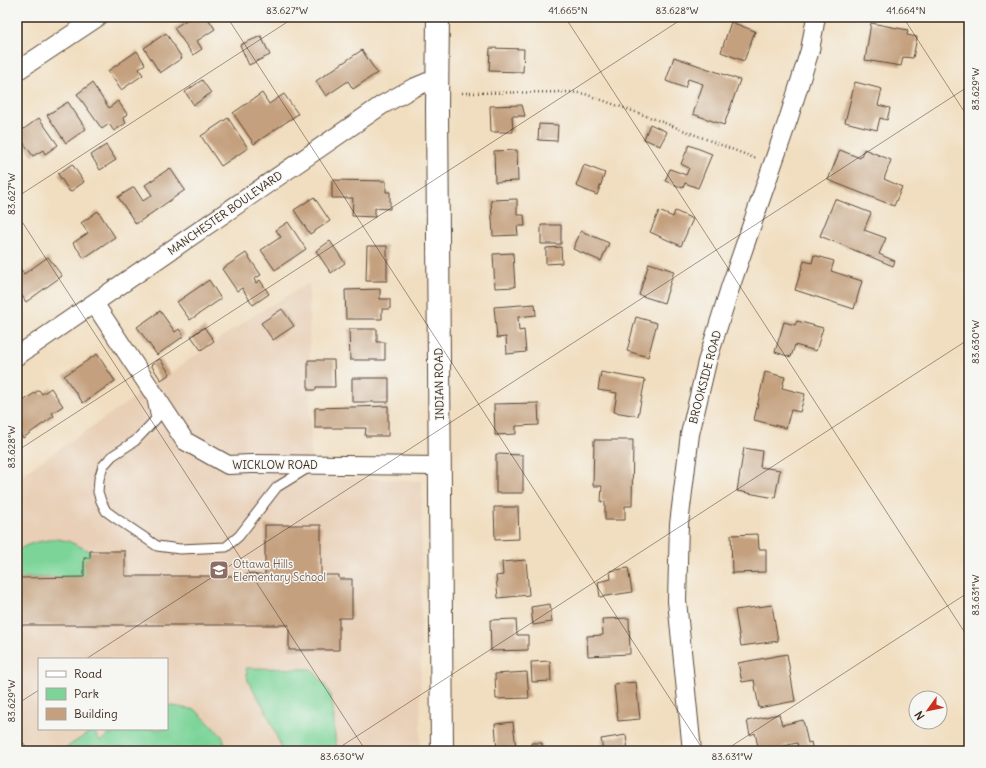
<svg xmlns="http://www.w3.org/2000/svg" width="986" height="768" viewBox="0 0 986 768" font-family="Delius,sans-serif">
	<rect width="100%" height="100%" fill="#f6f6f2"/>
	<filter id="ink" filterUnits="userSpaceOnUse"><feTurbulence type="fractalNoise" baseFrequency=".025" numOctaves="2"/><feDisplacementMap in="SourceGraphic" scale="8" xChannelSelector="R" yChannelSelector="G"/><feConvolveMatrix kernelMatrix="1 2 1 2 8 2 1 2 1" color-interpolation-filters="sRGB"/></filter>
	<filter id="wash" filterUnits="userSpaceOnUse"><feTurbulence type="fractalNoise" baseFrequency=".012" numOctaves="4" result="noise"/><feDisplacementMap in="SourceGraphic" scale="16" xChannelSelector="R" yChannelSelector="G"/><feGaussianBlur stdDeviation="0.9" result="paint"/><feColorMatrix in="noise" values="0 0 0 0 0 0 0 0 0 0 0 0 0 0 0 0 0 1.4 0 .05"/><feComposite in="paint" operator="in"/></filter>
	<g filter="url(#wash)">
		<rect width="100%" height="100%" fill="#f1dec0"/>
		<path fill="#e8cfb6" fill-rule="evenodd" d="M309 283 311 477 422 481 420 751H17V478L256 314ZM39 659H167V729H39Z"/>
		<path fill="#7cd499" stroke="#5c7f5c" d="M57 539 68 541 90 551V558L84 577 17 578V551C29 542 42 541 57 539Z
			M246 668 312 669C316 675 326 685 329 692 335 705 333 721 335 736 335 741 337 745 337 751H282L277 737 266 711 248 681Z
			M167 705 196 710 223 737 226 751H61L93 730 100 741 117 729H167Z"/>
		<g id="blocks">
			<path fill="#c4a07e" d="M191 17H207L215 29 197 41 202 49 193 55 174 28Z
				M731 22 755 31 744 61 721 52Z
				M871 23 908 30 907 35 917 37 913 58 903 57 901 66 865 60Z
				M166 33 182 58 160 73 144 48Z
				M261 36 270 55 249 65 240 45Z
				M490 48 524 49 523 72 489 71Z
				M362 50 377 73 353 89 348 81 326 96 316 81Z
				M137 51 145 64 139 69 143 75 121 90 108 71Z
				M674 57 740 80 724 125 693 114 703 84 688 79 685 88 666 81Z
				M202 80 211 93 194 105 185 92Z
				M855 82 882 89 878 105 890 108 887 120 880 118 877 130 845 122Z
				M92 83 109 108 118 101 127 114 123 118 126 123 114 131 109 124 102 129 77 94Z
				M262 93 269 104 284 94 298 114 254 144 233 113Z
				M68 102 86 129 66 143 47 115Z
				M522 105 525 116H512L513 132H491L490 106Z
				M39 118 58 145 45 154 43 150 33 156 17 134Z
				M228 118 248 148 221 166 201 136Z
				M539 124 558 125 557 141 538 140Z
				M650 124 667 132 660 146 644 139Z
				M106 145 116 160 100 170 91 155Z
				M689 145 712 154 698 188 685 183 683 188 665 181 670 169 686 175 689 168 681 164Z
				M864 149 891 160 884 179 902 187 894 206 828 180 840 150 860 158Z
				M517 150 518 181 495 182 494 151Z
				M72 164 84 182 70 192 58 174Z
				M584 165 605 173 597 195 576 186Z
				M170 168 185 190 136 224 118 197 134 187 143 201 152 195 145 185Z
				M332 180 386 181V192H390V209L375 208V217L352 216 353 198H332Z
				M314 197 330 221 310 234 294 210Z
				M517 199V215H524L525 226H517L518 235 493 236 491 200Z
				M835 199 871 213 864 230 886 238 879 254 895 261 893 266 820 236Z
				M98 211 115 237 84 258 73 243 88 233 81 223Z
				M659 211 673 217 675 211 693 219 681 246 650 232Z
				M288 222 306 249 275 270 261 250 281 237 276 230Z
				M541 225H561V244H541Z
				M581 231 609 243 601 261 573 249Z
				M330 241 345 263 331 273 316 251Z
				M367 246H387V281H366Z
				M561 247 562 263 546 264V248Z
				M246 253 261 275 254 279 256 283 260 280 269 294 253 305 242 288 237 291 222 269Z
				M513 253 515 287 495 288 493 254Z
				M814 255 834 261 831 271 862 281 854 309 795 290 804 261 812 263Z
				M48 257 62 276 26 302 17 288V264L24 274Z
				M649 263 674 271 664 303 639 295Z
				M209 280 221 299 190 320 177 302Z
				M380 289V299H390V309H382V319H346L345 290Z
				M535 304 536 315 518 317 519 331 524 330 526 352 507 354 506 337 497 338 494 307Z
				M282 309 294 326 273 340 261 323Z
				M160 311 175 332 179 329 184 336 157 355 137 327Z
				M636 317 657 323 648 357 627 351Z
				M797 321 823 328 816 351 795 345 791 357 775 352 784 322 795 325Z
				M204 327 214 341 201 350 191 336Z
				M349 329H377V342H385V360H350Z
				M97 354 115 381 83 403 64 376Z
				M160 359 170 374 161 380 151 365Z
				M308 360H334L335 387H316V390H308Z
				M601 372 645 380 638 416 614 412 617 393 598 390Z
				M765 372 785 377 782 388 805 394 800 412 791 410 786 428 754 420Z
				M352 378H389V402H352Z
				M51 388 63 406 52 413 54 416 23 438 17 430V405L39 390 42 394Z
				M538 403 539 425 516 426V434L495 435 494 404Z
				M388 406V436H365L366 428H315V408Z
				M594 440H633L632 506H625V520H605V501L601 502 602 486H593Z
				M744 448 762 451 760 467 780 470 775 498 737 491Z
				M496 454 523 455V493H496Z
				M494 507H518L519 539 495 540Z
				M265 525H321V575H339V579H352V618H339V650H289V625H17V578L84 577V558H90V551H125V576H243L251 573 257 575H265Z
				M758 534 759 549H766V572L732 573 731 535Z
				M526 560 529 595 498 598 496 576 503 575 502 562Z
				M628 568 632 592 600 597 598 582 611 579 610 571Z
				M550 604 552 622 533 625 531 607Z
				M772 605 778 641 741 646 735 610Z
				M629 618 630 654 588 656 587 636 603 635 602 619Z
				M516 619 517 635H528V650L491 651 490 620Z
				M787 654 795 701 759 708 754 680 742 682 738 663Z
				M550 661 551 681 532 682 531 662Z
				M527 672 529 698 496 699 495 674Z
				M636 682 640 719 618 721 614 684Z
				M779 714 782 725 803 720 808 743 811 742 813 751H799L797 743 784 746 785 751H759L755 733 750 735 747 721Z
				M513 722 516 748 497 750 495 724Z
				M626 735 628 751H603L601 739Z
				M531 743H542V751H531Z"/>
		</g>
	</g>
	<g filter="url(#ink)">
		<use href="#blocks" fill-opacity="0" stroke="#564536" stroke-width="1"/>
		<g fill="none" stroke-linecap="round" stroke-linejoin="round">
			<defs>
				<path id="service" d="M152 399 156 419 135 441 112 456 103 466 99 479 98 492 101 501 106 511 117 519 157 546 180 549 226 547 239 536 277 487 308 468"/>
				<path id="minor" d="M17 71 98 17
					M94 303 185 441 228 465 251 464 440 466
					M17 356 382 105 413 88 437 78
					M692 751 677 601 679 524 690 434 707 362 730 288 789 117 810 50 816 17"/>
				<path id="tertiary" d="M438 17 437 108 442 751"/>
			</defs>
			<use href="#service" stroke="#564536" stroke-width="11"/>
			<use href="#minor" stroke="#564536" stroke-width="20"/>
			<use href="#tertiary" stroke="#564536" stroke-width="24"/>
			<path stroke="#564536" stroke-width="2.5" stroke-dasharray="1 3" stroke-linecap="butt" d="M462 93 571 92 585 94 652 118 757 159"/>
			<use href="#service" stroke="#fff" stroke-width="9"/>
			<use href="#minor" stroke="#fff" stroke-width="18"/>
			<use href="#tertiary" stroke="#fff" stroke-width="22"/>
		</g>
	</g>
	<path fill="none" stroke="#3b2a1e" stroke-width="1" stroke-opacity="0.45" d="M227 17 704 751M565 17 969 639M903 17 969 119M17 197 295 17M17 214 366 751M17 451 685 17M86 659 969 86M17 704 39 690M17 734 28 751M334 751 969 339M724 751 969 592"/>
	<defs>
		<symbol id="school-square" viewBox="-11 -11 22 22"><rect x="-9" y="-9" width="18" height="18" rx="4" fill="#8d6e63" stroke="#f6f6f2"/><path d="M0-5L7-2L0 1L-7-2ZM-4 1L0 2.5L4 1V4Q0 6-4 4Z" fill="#fff"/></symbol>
	</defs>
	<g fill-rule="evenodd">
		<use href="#school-square" x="208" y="559" width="22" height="22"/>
	</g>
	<g text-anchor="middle" stroke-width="3" stroke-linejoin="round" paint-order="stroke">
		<g font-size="11" fill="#3b2a1e" stroke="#f6f6f2">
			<text transform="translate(225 213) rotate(-35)" y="4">MANCHESTER BOULEVARD</text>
			<text transform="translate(705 377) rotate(-75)" y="4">BROOKSIDE ROAD</text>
			<text transform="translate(439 384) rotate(-91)" y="4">INDIAN ROAD</text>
			<text x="275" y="469">WICKLOW ROAD</text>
		</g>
		<g font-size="11" fill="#785e54" stroke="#f6f6f2" text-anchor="start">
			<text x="233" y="568">Ottawa Hills<tspan x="233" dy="13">Elementary School</tspan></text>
		</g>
	</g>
	<rect width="986" height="768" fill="none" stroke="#f6f6f2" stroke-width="44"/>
	<rect x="38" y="658" width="130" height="72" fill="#f6f6f2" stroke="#aba49d"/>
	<rect x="46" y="671" width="20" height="6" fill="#ffffff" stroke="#aba49d"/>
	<text x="74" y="678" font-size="12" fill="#3b2a1e">Road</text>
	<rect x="46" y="688" width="20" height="12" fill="#7cd499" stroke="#aba49d"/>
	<text x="74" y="698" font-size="12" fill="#3b2a1e">Park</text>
	<rect x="46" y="708" width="20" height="12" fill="#c4a07e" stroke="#aba49d"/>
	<text x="74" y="718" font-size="12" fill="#3b2a1e">Building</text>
	<g transform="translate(928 710) rotate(237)"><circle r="19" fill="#f6f6f2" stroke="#aba49d"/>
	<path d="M0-3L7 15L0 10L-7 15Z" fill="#c8321e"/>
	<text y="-6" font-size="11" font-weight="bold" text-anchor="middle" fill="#3b2a1e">N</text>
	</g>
	<rect x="22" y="22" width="942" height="724" fill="none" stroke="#3b2a1e" stroke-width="1.5"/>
	<g font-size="10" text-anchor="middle" fill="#3b2a1e">
		<text x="287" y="14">83.627°W</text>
		<text x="568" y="14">41.665°N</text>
		<text x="677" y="14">83.628°W</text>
		<text x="906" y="14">41.664°N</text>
		<text transform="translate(975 89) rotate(-90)" y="4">83.629°W</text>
		<text transform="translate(11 194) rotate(-90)" y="4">83.627°W</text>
		<text transform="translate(975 342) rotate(-90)" y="4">83.630°W</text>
		<text transform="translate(11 447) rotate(-90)" y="4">83.628°W</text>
		<text transform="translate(975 595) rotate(-90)" y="4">83.631°W</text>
		<text transform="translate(11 701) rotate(-90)" y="4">83.629°W</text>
		<text x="342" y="760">83.630°W</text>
		<text x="732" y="760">83.631°W</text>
	</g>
</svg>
